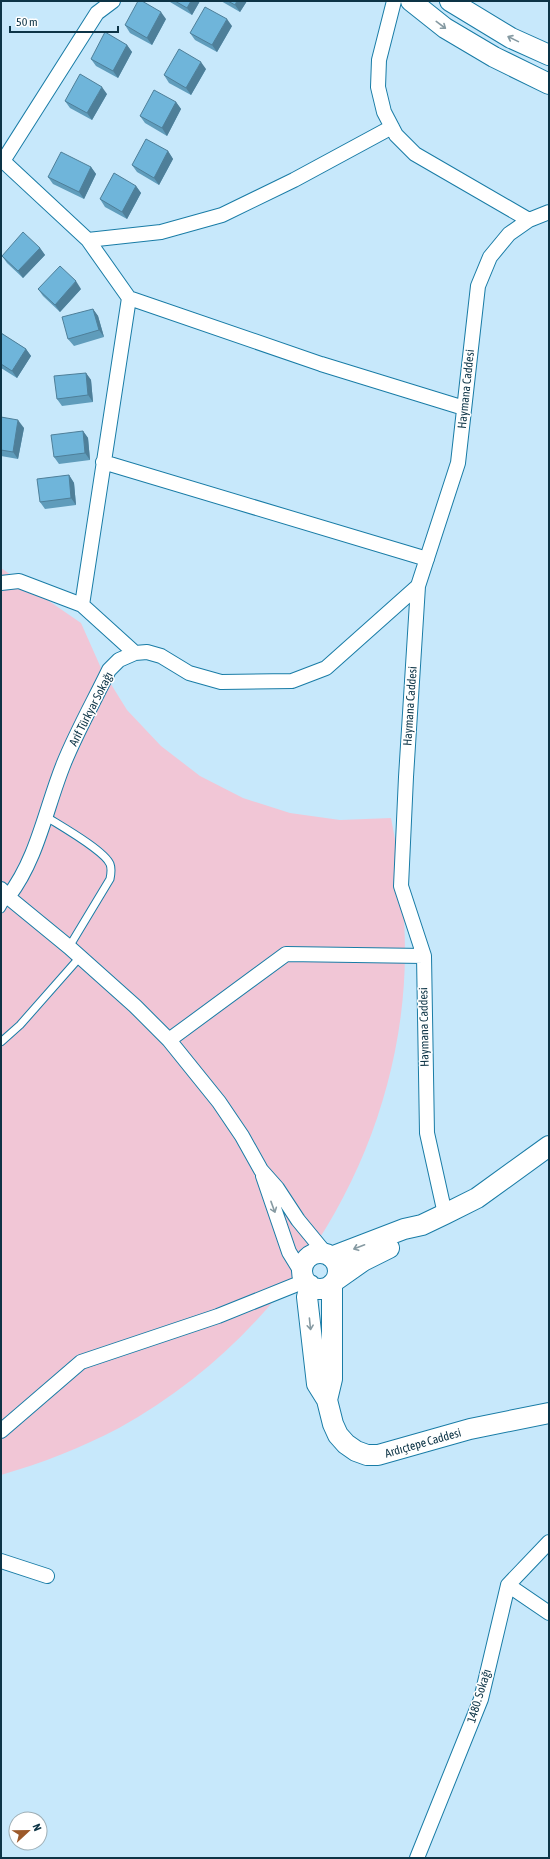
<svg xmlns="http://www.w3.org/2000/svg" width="550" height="1859" viewBox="0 0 550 1859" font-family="'Asap Condensed',sans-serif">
	<rect width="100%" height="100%" fill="#c7e8fb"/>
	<path fill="#f1c6d6" d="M1 568 81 623 101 668 127 710 161 746 200 776 243 798 290 813 340 820 391 818C400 863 405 907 405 953 404 1148 290 1334 119 1428 81 1448 42 1463 1 1475Z"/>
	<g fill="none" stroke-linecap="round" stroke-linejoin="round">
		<defs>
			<path id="lane" d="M45 816C59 825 104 850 110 864 112 869 111 874 110 879L69 947
				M1 909 8 897
				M1 1042 20 1025 80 957"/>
			<path id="street" d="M394 1 379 60 378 87 384 112 396 135 415 154 529 220
				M1 159 88 240 129 298 321 364 464 408
				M3 161 97 13 113 1
				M88 240 161 232 222 215 294 180 392 127
				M129 298 82 605 135 653
				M103 462 427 559
				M1 583 19 581 82 605
				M1 889 8 897 69 947 135 1006 169 1040 219 1102 242 1136 261 1170 277 1188 298 1220 326 1254
				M8 897C38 858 46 807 64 763 77 731 94 701 109 670L119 660 135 653 147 652 161 656 189 673 221 682 292 681 326 668 418 586
				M169 1040 286 954 424 956
				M263 1176 289 1252 303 1275
				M445 1214 427 1133 424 956 401 886 406 777 418 586 458 463 478 286 490 257 509 234 529 220 549 212
				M1 1431 81 1362 218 1316 305 1281
				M1 1561 47 1576
				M508 1585 549 1613
				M417 1858 481 1699 508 1585 549 1542"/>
			<path id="secondary" d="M411 1 445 28 494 57 549 84
				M450 1 511 38 549 55
				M302 1271a18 18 0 1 1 36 0a18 18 0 1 1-36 0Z
				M331 1257 404 1229 422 1225 445 1214 477 1198 549 1146
				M336 1280 363 1261 389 1248
				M310 1285 307 1297 317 1384 327 1400 333 1424 338 1435 346 1444 356 1451 367 1455H378L470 1429 549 1413
				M327 1400 332 1379V1284"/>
		</defs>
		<use href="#lane" stroke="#197ca6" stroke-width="9"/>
		<use href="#street" stroke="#197ca6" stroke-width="16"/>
		<use href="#secondary" stroke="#197ca6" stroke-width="22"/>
		<use href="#lane" stroke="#fff" stroke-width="7"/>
		<use href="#street" stroke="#fff" stroke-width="14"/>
		<use href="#secondary" stroke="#fff" stroke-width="20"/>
	</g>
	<path fill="#5f9cbb" d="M169 1H200L192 15 170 2Z
		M221 1H247L240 12Z
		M166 19 152 45 130 33 125 25Z
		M232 26 217 52 195 40 190 33Z
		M127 45 132 52 118 78 96 66 91 59Z
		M206 69 191 95 169 83 164 75Z
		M107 94 92 120 70 108 65 101Z
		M176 102 181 109 167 136 145 123 140 116Z
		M168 151 173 159 159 185 137 172 132 165Z
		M91 167 96 174 84 199 53 184 48 177Z
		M136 186 141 193 127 219 105 207 100 199Z
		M40 248 45 255 23 278 7 263 2 256Z
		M38 289H81L60 312 43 296Z
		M93 309 98 316 104 337 74 346 68 339Z
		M1 333 26 349 31 356 17 378 1 368Z
		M86 373 91 380 93 402 62 406 57 399Z
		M1 417 24 428 18 459 1 456Z
		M83 431 88 438 90 460 59 464 54 457Z
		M69 475 74 483 76 505 45 509 40 502Z"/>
	<path fill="#4e7f99" d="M191 1H200L192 15 187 8Z
		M237 1H247L240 12 235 5Z
		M161 12 166 19 152 45 147 38Z
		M227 19 232 26 217 52 212 45Z
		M127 45 132 52 118 78 113 71Z
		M201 62 206 69 191 95 186 88Z
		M102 87 107 94 92 120 87 113Z
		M176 102 181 109 167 136 162 128Z
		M168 151 173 159 159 185 154 178Z
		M91 167 96 174 84 199 79 192Z
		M136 186 141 193 127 219 122 212Z
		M40 248 45 255 23 278 18 271Z
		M76 281 81 289 60 312 55 305Z
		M93 309 98 316 104 337 99 330Z
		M26 349 31 356 17 378 12 371Z
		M86 373 91 380 93 402 88 395Z
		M18 420 24 428 18 459 13 452Z
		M83 431 88 438 90 460 85 453Z
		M69 475 74 483 76 505 71 498Z"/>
	<path fill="#6fb5da" stroke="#4e7f99" d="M138 1H142L161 12 147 38 125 25Z
		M175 1H191L187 8Z
		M228 1H237L235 5Z
		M205 7 227 19 212 45 190 33Z
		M105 32 127 45 113 71 91 59Z
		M179 49 201 62 186 88 164 75Z
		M80 74 102 87 87 113 65 101Z
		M154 90 176 102 162 128 140 116Z
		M146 139 168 151 154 178 132 165Z
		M61 152 91 167 79 192 48 177Z
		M114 173 136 186 122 212 100 199Z
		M23 232 40 248 18 271 2 256Z
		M60 266 76 281 55 305 38 289Z
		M93 309 99 330 68 339 62 317Z
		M1 333 26 349 12 371 1 364Z
		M86 373 88 395 57 399 54 376Z
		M1 417 18 420 13 452 1 450Z
		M83 431 85 453 54 457 51 435Z
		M69 475 71 498 40 502 37 479Z"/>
	<defs><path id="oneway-shaft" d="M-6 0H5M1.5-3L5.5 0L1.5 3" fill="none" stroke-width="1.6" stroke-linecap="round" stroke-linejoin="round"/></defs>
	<g stroke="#869aa2">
		<use href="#oneway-shaft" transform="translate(441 25) rotate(37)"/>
		<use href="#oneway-shaft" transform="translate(513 39) rotate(-154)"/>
		<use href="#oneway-shaft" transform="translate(273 1207) rotate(70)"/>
		<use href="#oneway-shaft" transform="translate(359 1247) rotate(159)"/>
		<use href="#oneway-shaft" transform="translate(310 1324) rotate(84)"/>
	</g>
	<g text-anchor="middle" stroke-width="3" stroke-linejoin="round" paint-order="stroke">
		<g font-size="12" fill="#0d3446" stroke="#fff">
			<text transform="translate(466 389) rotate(-84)" y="4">Haymana Caddesi</text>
			<text transform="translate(410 706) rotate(-86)" y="4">Haymana Caddesi</text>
			<text transform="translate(91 709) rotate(-63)" y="4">Arif Türkyar Sokağı</text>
			<text transform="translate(424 1027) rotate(-91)" y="4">Haymana Caddesi</text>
			<text transform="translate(423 1443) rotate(-16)" y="4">Ardıçtepe Caddesi</text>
			<text transform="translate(479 1696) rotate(-73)" y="4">1480. Sokağı</text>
		</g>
	</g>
	<rect width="550" height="1859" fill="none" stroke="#0d3446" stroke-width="4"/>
	<g transform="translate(28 1831) rotate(68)"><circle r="19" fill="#ffffff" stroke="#9eaeb5"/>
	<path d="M0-3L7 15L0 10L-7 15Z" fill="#9c592a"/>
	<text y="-6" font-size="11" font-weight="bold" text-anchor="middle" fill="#0d3446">N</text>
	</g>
	<path d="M10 26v6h108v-6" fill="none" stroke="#0d3446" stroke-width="2"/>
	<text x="16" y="26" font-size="12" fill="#0d3446" stroke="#ffffff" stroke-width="3" paint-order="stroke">50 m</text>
</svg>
